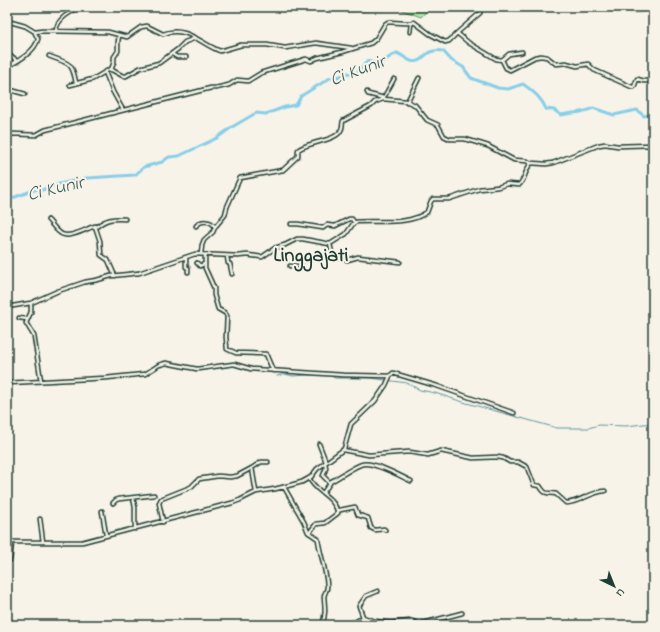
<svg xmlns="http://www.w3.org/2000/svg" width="660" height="632" viewBox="0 0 660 632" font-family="'Indie Flower',sans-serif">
	<defs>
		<pattern id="forest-firs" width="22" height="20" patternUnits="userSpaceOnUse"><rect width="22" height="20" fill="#b0e7ab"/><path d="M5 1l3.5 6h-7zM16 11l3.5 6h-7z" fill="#97c794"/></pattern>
	</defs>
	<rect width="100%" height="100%" fill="#f7f3e8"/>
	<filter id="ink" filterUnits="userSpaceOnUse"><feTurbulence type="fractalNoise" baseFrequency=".025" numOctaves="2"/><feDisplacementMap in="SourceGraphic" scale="8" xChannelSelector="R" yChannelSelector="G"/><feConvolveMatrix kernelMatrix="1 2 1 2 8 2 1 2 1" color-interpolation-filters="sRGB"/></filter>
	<g filter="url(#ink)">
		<path fill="url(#forest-firs)" stroke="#689270" d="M334 7H431L421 17 399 9 346 12Z
			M626 7H644L641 12 630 13Z"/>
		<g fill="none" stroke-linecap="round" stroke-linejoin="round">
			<path stroke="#5e94a1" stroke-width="1" d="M277 376 285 374 293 376 308 375H329L335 378H371L407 383 420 390 435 393 463 402 557 428H588L599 425 626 426 653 423"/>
			<path stroke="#88cee9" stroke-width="3" d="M7 200 37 189 42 190 59 184 87 178 135 175 144 167 162 162 169 157 179 156 217 138 232 127 256 113 266 114 285 107 296 105 301 96 330 78 338 77 348 73 352 75 357 73 367 61C384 67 383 59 397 53 402 55 406 59 411 61 421 64 423 55 430 52 435 50 439 50 443 51L451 60 463 67 471 78 498 88 508 89 523 84C532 90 542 98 546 109L554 110 561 115C573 112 582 114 593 108L614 115 637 110 644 116 653 114"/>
			<defs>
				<path id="minor" d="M481 7 480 13 457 33 469 43 496 59 502 60 506 68 510 70 535 57 541 56 547 57 556 64 566 63 577 66 588 64 594 70 632 87H634L637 79 644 81H653
					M7 21 25 26 35 32 42 31 108 32 127 37 141 27 147 26 163 34C186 25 201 44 220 51L241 45H267L285 48 316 43 351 48
					M56 31C57 18 71 12 80 7
					M410 32 411 24 414 22 430 34 445 42 449 41 457 33
					M7 54 14 58 16 61
					M172 54 177 57H186
					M49 56C69 64 72 61 76 83
					M502 60 509 54 522 52
					M7 67C18 61 35 52 38 39L35 33
					M111 70 114 62V57L118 51V42L119 35
					M105 72 113 92 123 110
					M70 85 93 79 110 69 123 76H126L140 68 159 63 178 49 185 42 196 38
					M7 89 25 94
					M367 92 368 94 384 98
					M383 99 394 79
					M407 102 419 78
					M7 137 13 134 36 135 45 130 211 88H216L229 85 237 80 248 81 261 73 306 59 311 61 317 58 342 52 371 43 376 39 385 24 388 22 404 23H412
					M48 220C52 224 55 229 59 232 67 241 87 228 95 226L100 241 101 255 108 260 115 276
					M291 224H298L323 228 327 225 335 226 349 219H352L354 222
					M196 226C201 220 211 220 215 227
					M96 227C106 219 113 218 125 219
					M330 244 333 258
					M201 254 202 245 204 240 213 232 215 227 225 215 227 207 240 178 283 170 298 156V150C307 142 337 141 341 130 343 127 342 124 343 121L371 106 375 102 383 99 406 101 415 105 427 120 438 125 444 136 450 139H465L488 146 514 160 527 161 531 163
					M205 255V268L214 288V295L218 309 225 313 227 316 226 337 227 349 236 353 266 354 273 371
					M227 256 228 263 230 264 232 274
					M186 257V267L188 268V272
					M197 263 200 266 204 264
					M290 266H300L303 257 306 258 322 255 333 258H344L347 260 358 257 400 262
					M31 303V312L26 323 34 336 41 381
					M7 307 31 303 58 291 85 282 97 280 111 276 139 273 195 254 238 256 247 255 262 257 275 248 285 245 297 239H303L330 244 346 234 353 224 356 222C378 220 408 226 427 212L431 201 433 199H449L479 189 498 187 507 184 519 185C526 178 525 170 531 163L546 164 553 163 599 145 605 144 618 146 653 145
					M19 318 27 319
					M7 383 106 378 145 374 159 365 166 363 197 369 234 364 251 369 343 375 390 376
					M319 444 326 462
					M343 450 369 455 409 452 428 455 441 451 473 458 497 457 503 458 510 462H518L527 467 534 485 540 486C546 496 547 492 556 494L566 503C579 503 590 492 605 491
					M309 478C316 493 334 496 338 513L325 523 316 524 309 533
					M330 482C338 478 356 465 363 464 375 462 400 476 411 481
					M284 487 304 522 308 532 318 539C320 554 326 570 327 585 328 590 324 593 324 597 325 608 326 615 322 625
					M256 492 252 468 261 462H268
					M323 493 330 483 323 476 326 468 325 463
					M133 498 135 507V529
					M113 503 116 500 119 499 154 495
					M102 511 106 535
					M337 512 340 510 355 507 358 515 368 518 371 528 375 530 384 529 385 530
					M40 519 43 542
					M163 522 159 503 161 499 191 487 199 479 218 476 230 477 237 476 252 468
					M7 542H82L232 503 240 500 256 492 275 489 291 485 302 482 311 477 317 469 344 449 351 424 375 401 386 385 390 376 393 373 437 386 514 413
					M10 560 12 542
					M363 617 359 606 366 596 378 591
					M337 625 355 622 363 617 374 621 390 623 412 621 420 624 462 613
					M650 625 653 624"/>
			</defs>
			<use href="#minor" stroke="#1f3d34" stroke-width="5.5"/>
			<use href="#minor" stroke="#f7f3e8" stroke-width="2.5"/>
		</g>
	</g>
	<g text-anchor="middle" stroke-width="4" stroke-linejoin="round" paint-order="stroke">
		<g font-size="19" font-style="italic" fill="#345a58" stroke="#f7f3e8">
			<text transform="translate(357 69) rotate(-20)" y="7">Ci Kunir</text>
			<text transform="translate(55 187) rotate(-13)" y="7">Ci Kunir</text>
		</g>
		<g font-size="20" font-weight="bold" fill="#1f3d34" stroke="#f7f3e8">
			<text x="311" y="261">Linggajati</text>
		</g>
	</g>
	<rect width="660" height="632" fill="none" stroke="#f7f3e8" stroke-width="24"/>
	<rect x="12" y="12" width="636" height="608" fill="none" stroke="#1f3d34" stroke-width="1.5" filter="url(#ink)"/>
	<g transform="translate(614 586) rotate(137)" stroke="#f7f3e8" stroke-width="3" paint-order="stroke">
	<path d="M0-3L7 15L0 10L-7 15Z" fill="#1f3d34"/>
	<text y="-6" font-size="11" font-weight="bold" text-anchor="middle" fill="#1f3d34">U</text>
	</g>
</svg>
